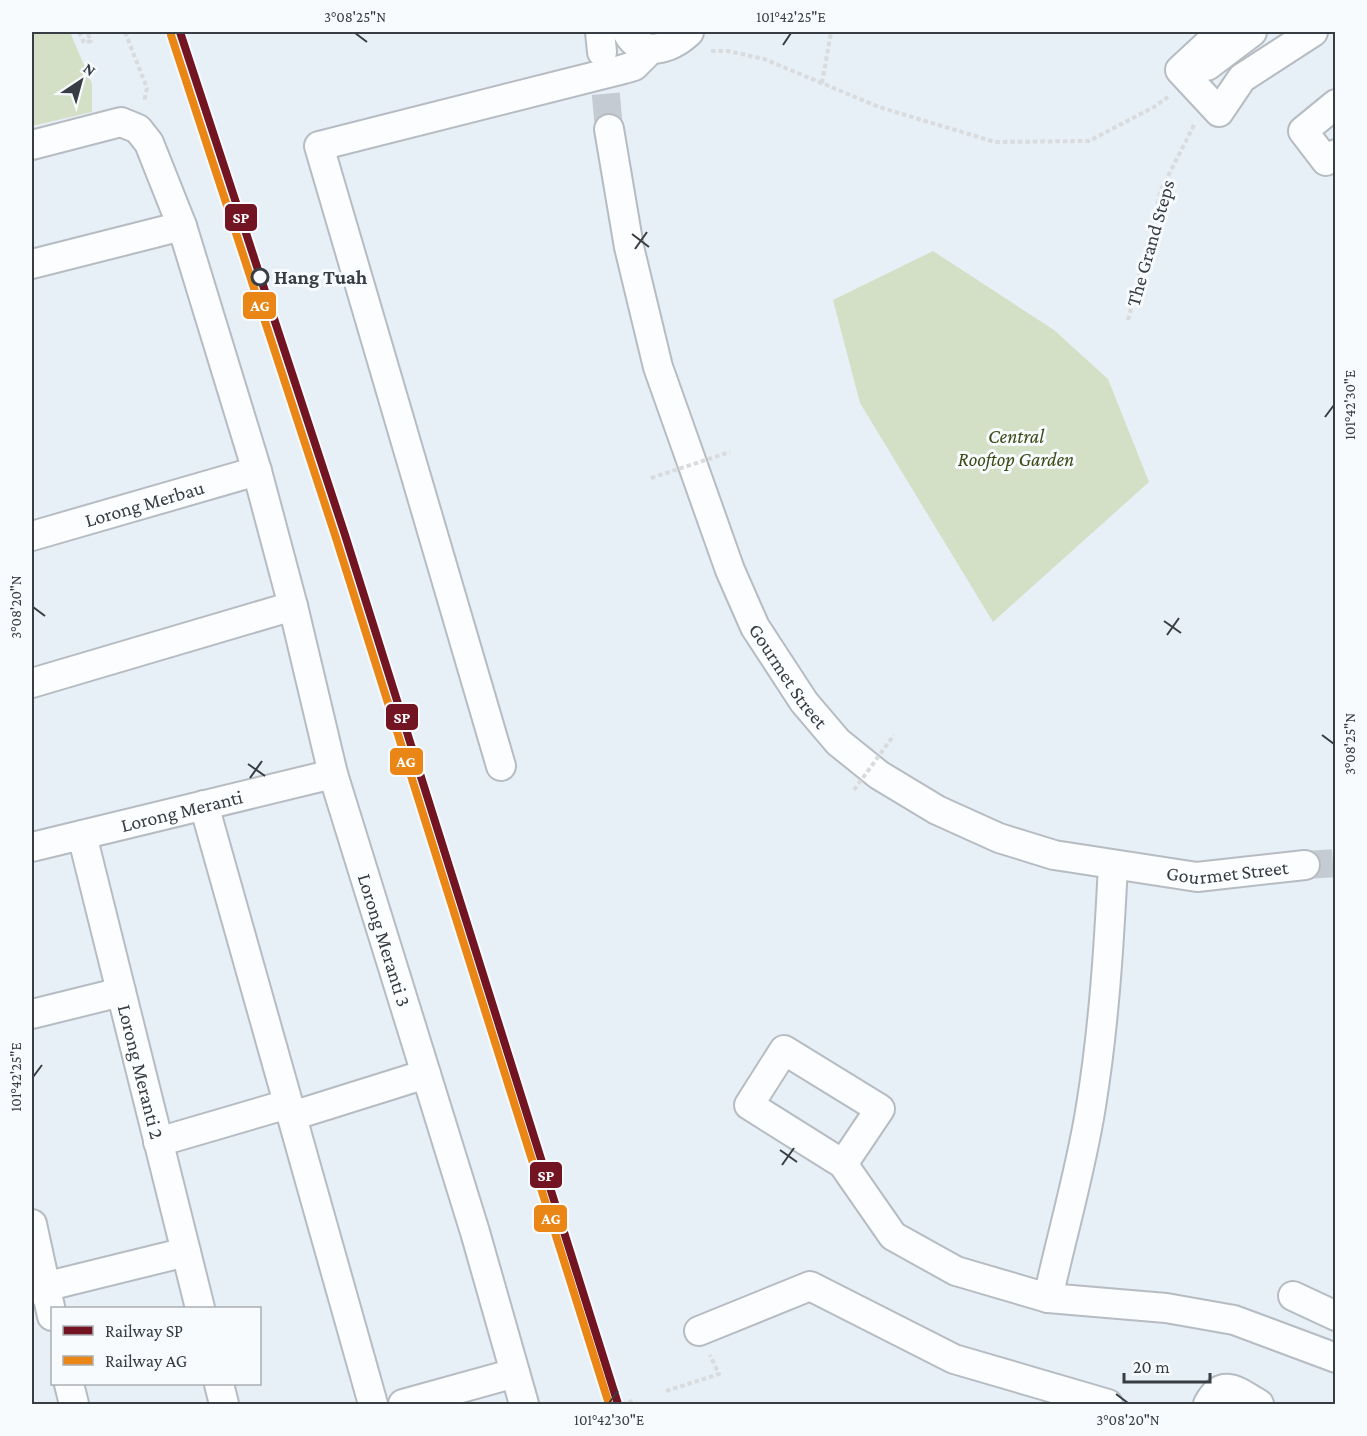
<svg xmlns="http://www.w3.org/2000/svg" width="1367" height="1436" viewBox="0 0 1367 1436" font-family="'Crimson Pro',serif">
	<rect width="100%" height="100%" fill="#e7eff7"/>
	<path fill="#d4e0c6" d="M32 32H70L92 84V112L32 126Z
		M933 251 1054 330 1108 379 1149 482 993 622 860 403 833 300Z"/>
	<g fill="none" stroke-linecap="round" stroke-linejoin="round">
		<path stroke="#c4cbd3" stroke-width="28" stroke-dasharray="28 14" stroke-linecap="butt" d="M602 52 609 129
			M1305 865 1336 863"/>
		<defs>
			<g id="minor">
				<path d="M600 32 602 52"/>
				<path d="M627 32C641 59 671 49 689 32"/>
				<path d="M1221 32 1180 70 1219 112 1242 78 1313 32"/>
				<path d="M1207 66 1252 32"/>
				<path d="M1336 104 1303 131 1326 161 1336 154"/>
				<path id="s1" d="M609 129 629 247 658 367 730 570 755 627 804 702 838 742 879 775 937 810 999 838 1054 855 1197 877 1305 865"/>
				<path id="s2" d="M32 145 121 122 138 129 149 143 182 226 257 471 293 606 333 774 475 1232 524 1404"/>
				<path d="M32 264 182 226"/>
				<path id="s3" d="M32 536 257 471"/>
				<path d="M32 683 293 606"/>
				<path d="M501 766 319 146 624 69 634 66 651 49"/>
				<path d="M204 805 373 1404"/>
				<path id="s4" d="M82 835 200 1308"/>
				<path id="s5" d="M32 847 333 774"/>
				<path d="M32 1014 121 992"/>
				<path d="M292 1116 426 1074"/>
				<path d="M158 1142 288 1104"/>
				<path d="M843 1164 880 1109 784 1050 749 1105 843 1164 893 1236 956 1271 1048 1298 1166 1308 1234 1320 1336 1358"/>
				<path d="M32 1224 52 1316"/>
				<path d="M32 1290 186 1252"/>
				<path d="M1293 1296 1336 1316"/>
				<path d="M1048 1298C1062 1234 1081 1170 1091 1106 1104 1026 1109 945 1113 865"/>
				<path d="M699 1331 810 1286 954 1359 1108 1404"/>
				<path d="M69 1384 74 1404"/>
				<path d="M219 1384 224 1404"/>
				<path d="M403 1404 515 1373"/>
				<path d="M1208 1404C1223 1376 1239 1393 1259 1404"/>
			</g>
		</defs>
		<use href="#minor" stroke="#b6bcc2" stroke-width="32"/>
		<path stroke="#d9dbdd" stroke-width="4" stroke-dasharray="4.5 3" stroke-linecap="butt" d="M79 32 84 43 91 41 87 32
			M125 32 147 88 144 102
			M711 51H728L764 59 879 107 995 142 1089 141 1154 107 1168 97
			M822 83 831 32
			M1128 320 1161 190 1194 125
			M666 1391 719 1374 710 1355
			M621 1404 634 1401 636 1404"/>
		<use href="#minor" stroke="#fbfdfe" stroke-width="28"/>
		<path stroke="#d9dbdd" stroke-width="4" stroke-dasharray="4.5 3" stroke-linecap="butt" d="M651 478 730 452
			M854 790 894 735"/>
		<defs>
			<path id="rail-1" d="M180 32 345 535 618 1404"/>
			<path id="rail-2" d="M171 35 336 538 609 1404"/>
		</defs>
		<use href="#rail-1" stroke="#f8fbfe" stroke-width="12"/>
		<use href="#rail-2" stroke="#f8fbfe" stroke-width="12"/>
		<use href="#rail-1" stroke="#721422" stroke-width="8"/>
		<use href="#rail-2" stroke="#ea8615" stroke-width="8"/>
	</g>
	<path fill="none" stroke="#373d43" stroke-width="2" d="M355 33 367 42M783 45 791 33M632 234 649 247M635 249 647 232M1325 417 1334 405M33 607 45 616M1164 621 1181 633M1167 635 1179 618M1322 735 1334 744M248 764 265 776M250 778 262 761M33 1077 42 1065M780 1150 797 1162M782 1165 794 1148M1116 1394 1128 1403M609 1403 618 1391"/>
	<circle fill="#f8fbfe" stroke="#373d43" stroke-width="3" cx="260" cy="277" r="8"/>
	<g text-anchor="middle" stroke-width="6" stroke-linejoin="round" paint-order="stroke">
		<g font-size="20" fill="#373d43" stroke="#f8fbfe">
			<text transform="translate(1150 243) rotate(-74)" y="7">The Grand Steps</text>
			<text dy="7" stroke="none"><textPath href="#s3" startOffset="117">Lorong Merbau</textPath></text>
			<text dy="7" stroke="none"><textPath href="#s1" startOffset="580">Gourmet Street</textPath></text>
			<text dy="7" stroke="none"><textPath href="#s5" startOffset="154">Lorong Meranti</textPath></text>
			<text dy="7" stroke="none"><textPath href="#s1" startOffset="1084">Gourmet Street</textPath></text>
			<text dy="7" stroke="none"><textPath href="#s2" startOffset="960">Lorong Meranti 3</textPath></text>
			<text dy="7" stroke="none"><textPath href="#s4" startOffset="244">Lorong Meranti 2</textPath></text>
		</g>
		<g font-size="20" font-weight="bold" fill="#373d43" stroke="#f8fbfe" text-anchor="start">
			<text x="274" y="284">Hang Tuah</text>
		</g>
		<g font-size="20" font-style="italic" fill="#3d4a15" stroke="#f8fbfe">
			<text x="1016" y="443">Central<tspan x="1016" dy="23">Rooftop Garden</tspan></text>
		</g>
	</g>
	<g stroke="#f8fbfe" stroke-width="2">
		<rect x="224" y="203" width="34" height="29" rx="6" fill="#721422"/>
		<rect x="242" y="291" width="35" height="29" rx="6" fill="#ea8615"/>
		<rect x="385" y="703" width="34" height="28" rx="6" fill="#721422"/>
		<rect x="389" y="747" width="35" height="29" rx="6" fill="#ea8615"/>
		<rect x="529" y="1161" width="34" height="28" rx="6" fill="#721422"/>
		<rect x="533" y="1204" width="35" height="29" rx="6" fill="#ea8615"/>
	</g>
	<g font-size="16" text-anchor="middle" font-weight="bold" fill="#fff">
		<text x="241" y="223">SP</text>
		<text x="260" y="311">AG</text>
		<text x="402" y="723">SP</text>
		<text x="406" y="767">AG</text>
		<text x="546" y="1181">SP</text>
		<text x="551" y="1224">AG</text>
	</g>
	<rect width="1367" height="1436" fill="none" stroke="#f8fbfe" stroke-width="66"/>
	<rect x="51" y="1307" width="210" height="78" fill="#f8fbfe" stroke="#abafb3" stroke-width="1.5"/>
	<rect x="63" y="1326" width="30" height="9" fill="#721422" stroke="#abafb3" stroke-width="1.5"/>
	<text x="105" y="1337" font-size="18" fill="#373d43">Railway SP</text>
	<rect x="63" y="1356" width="30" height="9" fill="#ea8615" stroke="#abafb3" stroke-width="1.5"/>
	<text x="105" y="1367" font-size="18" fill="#373d43">Railway AG</text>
	<g transform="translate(81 81) rotate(36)" stroke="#f8fbfe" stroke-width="4.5" paint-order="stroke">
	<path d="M0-4.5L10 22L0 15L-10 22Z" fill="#373d43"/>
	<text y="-9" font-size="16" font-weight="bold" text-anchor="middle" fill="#373d43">N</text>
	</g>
	<path d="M1124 1373v9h86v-9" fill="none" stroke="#373d43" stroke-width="3"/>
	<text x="1133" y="1373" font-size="18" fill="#373d43" stroke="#f8fbfe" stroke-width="4.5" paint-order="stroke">20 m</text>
	<rect x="33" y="33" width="1301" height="1370" fill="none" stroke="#373d43" stroke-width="2"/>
	<g font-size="15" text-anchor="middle" fill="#373d43">
		<text x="355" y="22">3°08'25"N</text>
		<text x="791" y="22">101°42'25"E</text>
		<text transform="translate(1350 405) rotate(-90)" y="5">101°42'30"E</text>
		<text transform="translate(16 607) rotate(-90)" y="5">3°08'20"N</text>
		<text transform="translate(1350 744) rotate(-90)" y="5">3°08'25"N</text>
		<text transform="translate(16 1077) rotate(-90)" y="5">101°42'25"E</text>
		<text x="609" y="1425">101°42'30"E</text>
		<text x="1128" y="1425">3°08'20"N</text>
	</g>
</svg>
